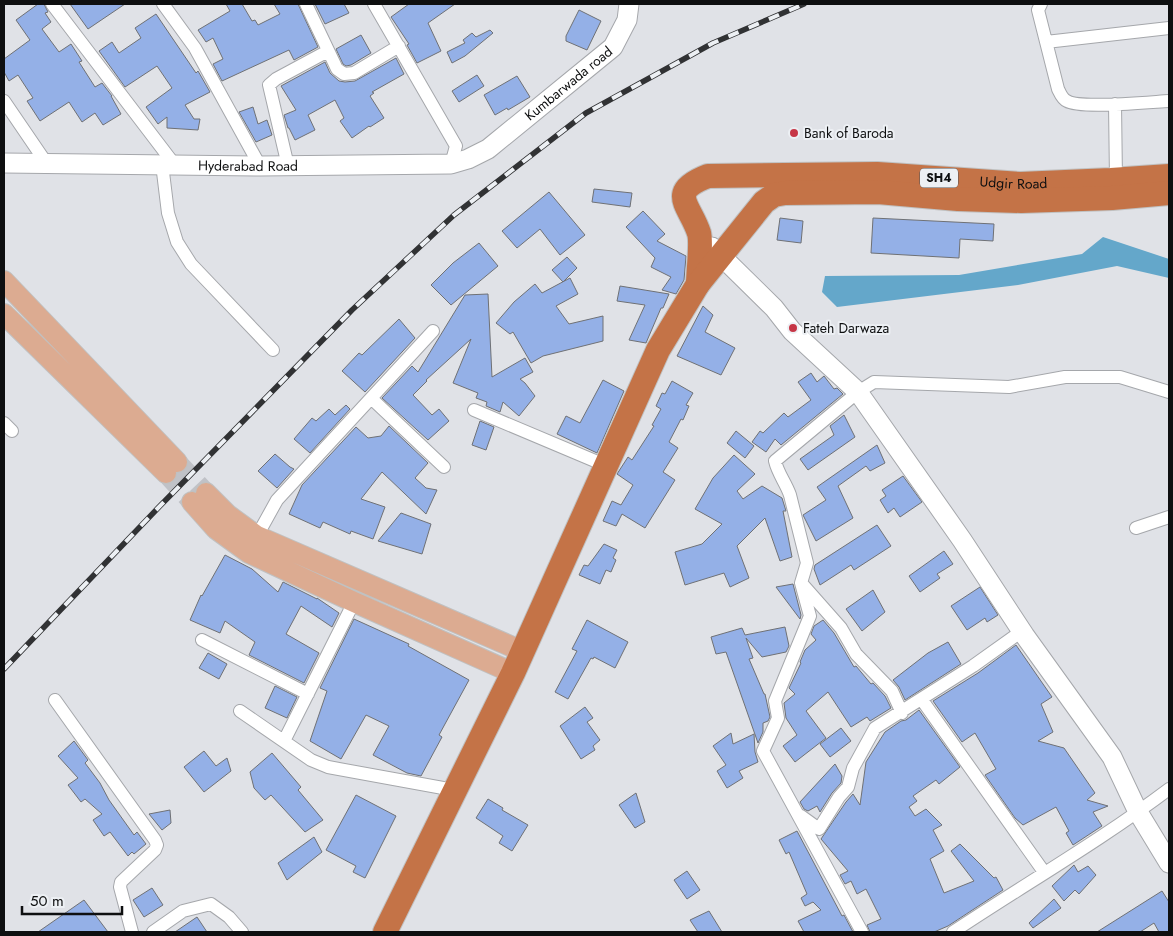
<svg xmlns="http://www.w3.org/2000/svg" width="1173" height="936" viewBox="0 0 1173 936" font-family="Jost,sans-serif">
	<rect width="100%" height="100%" fill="#e0e2e7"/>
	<path fill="#64a7ca" d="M1103 237 1169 259V278L1117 266 1018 285 837 307 822 292 825 276 959 275 1082 254Z"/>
	<path fill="#94b0e7" stroke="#6f7175" d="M38 4H44L48 12 45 13 51 22 42 29 59 52 71 44 82 61 79 62 95 87 102 83 112 96H111L121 114 103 125 95 113 82 122 69 102 40 121 27 101 33 98 18 75 9 81 4 72V59L30 40 16 20Z
		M70 4H125L88 29Z
		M226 4H242L252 21 255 20 258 25 280 14 274 4H298L318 47 294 60 289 50 222 81 213 64 223 59 213 38 206 42 198 30 230 11Z
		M315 4H344L349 13 325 24Z
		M409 4H455L428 23 441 51 417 63 407 45 409 44 391 17Z
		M579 10 601 21 587 50 566 41V36Z
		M156 14 196 73 198 71 210 92 185 105 194 119H200L198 130 167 128V117L158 124 146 107 172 88 157 66 125 87 99 51 112 42 119 53 141 38 135 28Z
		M490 30 493 33 465 56 452 63 447 52 465 43 463 40 472 33 476 37Z
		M361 35 371 53 351 65 346 66 343 64 336 49Z
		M396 58 404 74 372 92 374 93 370 96 384 118 370 127 369 126 352 138 340 121 344 118 335 100 308 115 315 130 295 140 289 128H288L284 115 296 110 281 86 325 62 330 73 339 81 345 82 355 81Z
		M477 75 484 86 459 102 452 91Z
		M517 76 530 97 508 110 507 108 495 115 484 95Z
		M253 107 258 124 267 120 272 135 256 142 239 112Z
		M594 189 632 193 630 207 592 202Z
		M549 192 585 235 560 255 540 229 517 248 502 231Z
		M643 211 665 234 657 241 686 256 684 280 676 294 662 290 671 277 651 267 655 258 626 227Z
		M780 218 803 221 801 243 777 240Z
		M873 218 994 224 993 241 960 239 959 258 871 253Z
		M479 243 498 266 451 305 431 285 453 263Z
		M567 257 577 268 563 282 552 270Z
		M570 278 578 294 556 306 569 324 603 316V341L543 356 531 363 513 332 510 334 496 323 514 302 535 284 542 293Z
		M620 286 669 294 663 308H661L646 343 629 340 645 305 617 301Z
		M488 294 492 377 525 358 533 372 520 379 525 383 535 396 519 416 503 402 500 412 486 406 487 402 476 398 478 393 453 383 471 339 426 380 427 381 413 395 432 415 439 409 449 421 428 440 382 398 412 366 418 372 465 295Z
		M703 306 713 315 705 332 735 348 721 375 677 356Z
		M399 319 415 338 365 392 342 371 359 353 362 355Z
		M811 373 817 382 824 376 834 389 837 388 843 394 781 445 775 439 766 452 752 442 760 431 763 433 784 413 788 417 811 400 798 382Z
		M603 380 624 391 597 453 557 434 566 416 580 423Z
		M672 381 693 393 686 405 689 406 683 420 681 419 669 442 678 448 663 472 675 480 645 528 622 514 616 526 603 521 612 501 621 505 633 485 617 474 628 457 632 460 654 426 652 425 661 409 656 406 662 393 665 394Z
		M346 405 350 409 310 453 294 439 312 418 316 421 329 409 335 415Z
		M844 415 855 437 808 470 800 459 834 435 830 426Z
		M480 421 494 427 486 450 472 445Z
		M389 426 428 463 415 478 426 488 437 490 426 514 382 472 361 499 385 507 373 539 351 531 350 534 323 522 320 528 289 514 302 485 356 427 368 438 381 436Z
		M736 431 754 446 745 458 727 443Z
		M877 445 885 463 870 471 866 466 838 486 853 518 816 541 803 515 826 500 817 487Z
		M275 454 290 467 294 469 277 488 258 471Z
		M734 455 755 474 737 491 743 499 762 486 782 498 786 511H783L792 557 780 561 765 518 737 546 749 578 730 587 724 573 685 585 675 552 702 544 722 524 695 509 713 478Z
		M903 476 922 502 900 517 894 508 888 513 880 500 886 496 882 490Z
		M401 513 431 524 422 554 378 541Z
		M877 525 891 546 854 570 851 565 820 585 814 569 815 565Z
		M604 544 617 550 613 558 616 560 611 572 606 570 600 584 579 575 584 565 588 566Z
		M944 551 953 564 937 574 940 578 920 592 909 576Z
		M225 555 252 569 278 592 283 582 317 599V598L339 613 332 627 301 606 286 634 319 653 304 683 249 655 255 642 225 621 220 633 190 620 201 595 202 596Z
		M793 584 801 615 800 619 776 587Z
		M980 587 998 615 987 622 985 618 967 630 951 606Z
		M873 590 885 612 862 631 846 609Z
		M354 619 409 644 408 646 469 680 439 735 442 737 421 776 407 773 373 755 389 726 366 715 341 759 310 741 327 691 320 688Z
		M587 620 628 642 615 668 594 657 593 659 591 658 568 699 555 692 577 651 572 649Z
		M823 620 834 633 854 667 856 666 871 684 873 683 885 696 891 708 870 721 867 717 851 727 828 692 806 711 826 738 795 762 783 746 797 735 786 718 784 703 795 694 789 688 801 663 800 662 805 650 816 640 811 634 814 626Z
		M785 627 789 646 786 652 762 657 746 638 753 658 749 659 764 694H765L770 717 768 721 763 723V732L758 743 726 652 716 654 711 637 742 628 745 635Z
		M948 642 961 664 905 700 899 687 893 680 928 653Z
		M1016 645 1052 697 1041 704 1053 732 1038 741 1064 748 1095 793 1087 800 1108 806 1093 812 1102 826 1073 845 1066 833 1069 831 1056 807 1023 825 1015 818 985 775 996 769 975 733 962 742 933 701 978 673Z
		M208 653 227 664 219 679 199 668Z
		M275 686 297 697 287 718 265 708Z
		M585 707 593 718 587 722 600 740 593 746 595 750 581 759 560 726Z
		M919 710 960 767 939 784 936 780 913 796 917 801 909 807 915 816 926 809 942 825 933 830 944 851 930 859 944 893 974 881 951 851 960 844 994 878 996 877 1003 890 948 926 934 932H870L867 925 881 919 866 889 857 894 851 881 845 884 840 875 848 871 821 839 846 802 853 794 860 805 866 762 885 732 901 721 906 720Z
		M841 728 851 741 830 757 820 744Z
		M731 733 733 744 754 734 755 752 758 762 739 771 743 778 727 788 717 771 726 765 713 746Z
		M74 741 88 760 85 763 100 783 109 800 134 835 137 832 146 844 134 854 132 852 128 856 110 832 104 836 93 820 102 814 85 799 81 802 68 785 78 778 58 756Z
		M204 751 216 766 227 758 231 771 204 792 184 767Z
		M272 753 301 787 298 790 323 820 305 832 271 795 265 800 254 788 250 772Z
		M835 764 842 776 841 783 832 793 820 812 817 806 808 811 804 809 800 802Z
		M636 793 645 822 635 828 619 805Z
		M356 795 396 816 365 878 353 872 356 866 326 850Z
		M488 799 503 808 502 810 528 825 512 851 499 843 503 836 476 818Z
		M170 810 171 823 162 830 149 814Z
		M797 831 842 916 844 915 853 932H804L798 921 821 910 813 902 805 906 801 898 807 894 789 852 786 854 779 840Z
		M314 837 322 852 287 880 278 863Z
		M1074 865 1078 872 1088 866 1096 875 1079 894 1075 890 1064 901 1052 886Z
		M687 871 700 890 687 899 674 880Z
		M152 888 163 905 144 917 133 900Z
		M1162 891 1169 902V932H1159L1154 923 1140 932H1097Z
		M1054 899 1061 908 1033 928 1029 923Z
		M84 900 108 932H38Z
		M709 911 722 932H698L690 920Z
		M197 917 207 932H175Z"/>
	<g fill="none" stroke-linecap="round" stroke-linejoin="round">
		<path stroke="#c0c2c7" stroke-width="20" stroke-dasharray="20 10" stroke-linecap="butt" d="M177 462 206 493
			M166 473 192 502"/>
		<defs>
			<path id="street" d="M52 4 174 164
				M163 4 195 48 260 166
				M306 4 337 69 344 74 354 73 399 46
				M374 4 456 146 451 164
				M1041 4 1038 10 1058 89C1060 93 1062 99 1067 101 1080 109 1151 102 1169 101
				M1046 42 1169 28
				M4 101 47 164
				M1115 104 1116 180
				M162 164 168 213 177 242 191 264 273 350
				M288 166 269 85 276 79 328 51
				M371 398 444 467
				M474 410 607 466
				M4 423 12 431
				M1136 528 1169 517
				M257 536 277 500 433 331
				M803 585 841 628 856 654 892 691 902 713
				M202 640 308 694
				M55 700 155 840 157 845 155 850 121 882 120 887 132 932
				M922 700 1044 872
				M240 711 311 760 328 767 454 790
				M284 741 354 602
				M801 816 819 829 839 797 848 787 853 768 875 728 973 666 1022 631
				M153 932 183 911 211 904 229 917 242 932
				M862 932 763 751 778 718 775 701 810 616 801 583 807 563 790 495C786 483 778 474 775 461L858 392 874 382 1009 387 1065 377H1120L1169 392
				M953 932C1025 884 1100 841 1169 789"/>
			<g id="secondary">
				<path id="s1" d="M4 163 260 166 451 164 468 159 488 149 613 47 627 20 629 4"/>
				<path d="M712 247 774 308 792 331 858 392 962 540 1025 636 1112 757 1138 812 1169 863"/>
			</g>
			<path id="primary" d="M4 281 177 462
				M4 314 166 473
				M206 493 228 515 257 536 522 651
				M192 502 216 529 249 553 354 602 513 673"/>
			<g id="highway">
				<path id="s2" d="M698 284C698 272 702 243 699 233 690 205 666 192 708 176L877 174 1020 184 1111 180 1169 176"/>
				<path d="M385 932 513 673 658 350 698 284 764 202 774 195 785 193 878 192 958 199 1021 201 1112 198 1169 193"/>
			</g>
		</defs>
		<use href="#street" stroke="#a5a7ab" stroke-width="14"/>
		<use href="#secondary" stroke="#a5a7ab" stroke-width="21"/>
		<use href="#primary" stroke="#c0c1c1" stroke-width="22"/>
		<use href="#highway" stroke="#c0c1c1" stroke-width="26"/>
		<use href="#street" stroke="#fff" stroke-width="12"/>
		<use href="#secondary" stroke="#fff" stroke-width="19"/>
		<use href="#primary" stroke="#dcab91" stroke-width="20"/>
		<use href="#highway" stroke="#c47347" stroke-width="24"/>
		<defs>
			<path id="rail" d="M4 669 157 509 352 310 454 215 586 113 713 43 804 4"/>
		</defs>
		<use href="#rail" stroke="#313234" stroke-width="5.5"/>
		<use href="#rail" stroke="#edf0f4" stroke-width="4" stroke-dasharray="11" stroke-linecap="butt"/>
	</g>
	<g fill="#c63646" stroke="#edf0f4" stroke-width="2">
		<circle cx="794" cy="133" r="5"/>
		<circle cx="793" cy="328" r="5"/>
	</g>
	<g text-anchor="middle" stroke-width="4" stroke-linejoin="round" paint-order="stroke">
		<rect fill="#edf0f4" stroke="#515254" stroke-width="1" x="920" y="168.5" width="38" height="19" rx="4"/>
		<g font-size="12" font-weight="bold" fill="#0e0f10">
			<text x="939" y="182">SH4</text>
		</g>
		<g font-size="14" fill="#0e0f10" stroke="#edf0f4">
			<text dy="5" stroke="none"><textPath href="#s1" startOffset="591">Kumbarwada road</textPath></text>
			<text dy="5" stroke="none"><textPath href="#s1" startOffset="244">Hyderabad Road</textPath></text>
			<text dy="5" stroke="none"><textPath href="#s2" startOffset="430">Udgir Road</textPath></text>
		</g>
		<g font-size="14" fill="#0e0f10" stroke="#edf0f4" text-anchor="start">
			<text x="804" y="138">Bank of Baroda</text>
			<text x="803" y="333">Fateh Darwaza</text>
		</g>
	</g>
	<rect width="1173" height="936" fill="none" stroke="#0e0f10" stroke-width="10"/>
	<path d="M22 906v8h100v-8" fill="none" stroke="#0e0f10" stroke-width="2.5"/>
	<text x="30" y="906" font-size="15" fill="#0e0f10" stroke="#edf0f4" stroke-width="4" paint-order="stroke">50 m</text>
</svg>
